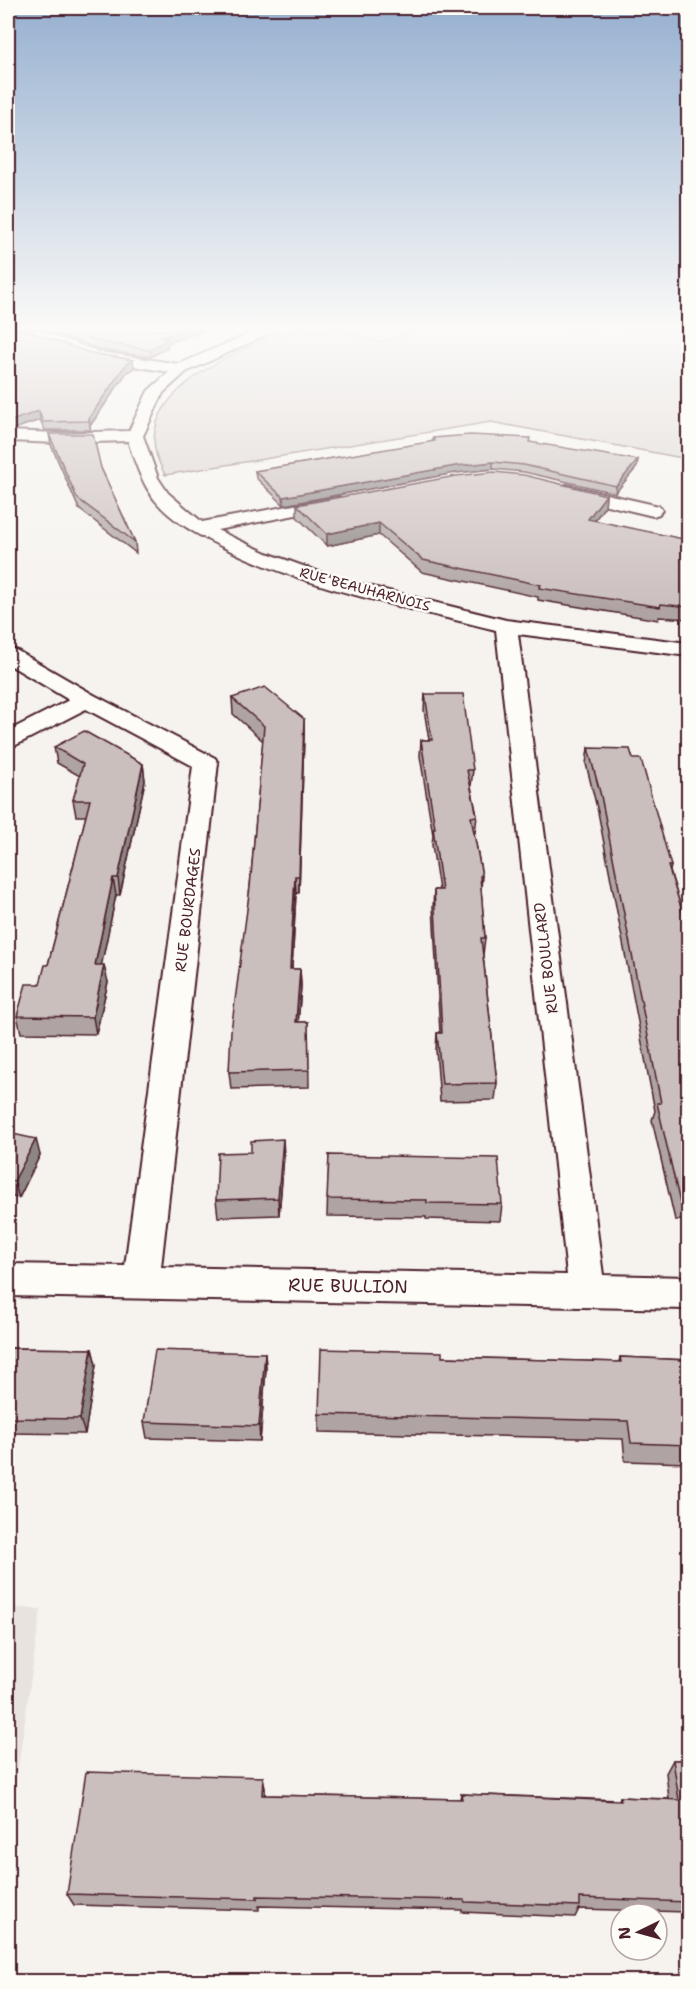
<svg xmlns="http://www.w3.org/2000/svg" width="696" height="1989" viewBox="0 0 696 1989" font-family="'Shantell Sans',sans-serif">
	<rect width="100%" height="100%" fill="#f6f3ef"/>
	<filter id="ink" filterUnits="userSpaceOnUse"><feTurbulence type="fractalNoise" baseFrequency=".0167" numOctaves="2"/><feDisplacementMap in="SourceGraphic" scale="12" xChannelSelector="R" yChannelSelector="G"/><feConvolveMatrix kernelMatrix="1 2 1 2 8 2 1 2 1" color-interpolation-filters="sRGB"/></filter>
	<g filter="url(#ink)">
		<path fill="#e9e3e0" d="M8 1607 41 1609 8 1837Z"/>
		<path fill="#dcd4d2" stroke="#937a7e" stroke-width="1.5" d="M294 330H341L381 342 417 330H688V459L491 422 165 475C162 468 158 461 156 454 139 387 246 346 294 330Z"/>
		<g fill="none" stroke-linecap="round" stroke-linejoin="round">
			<defs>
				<path id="street" d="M17 330H38L100 352 179 364 258 330H277L186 372 163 393 143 436 158 478 168 493 202 522 337 497 343 498 346 502 343 506 217 530 267 553 336 578 506 620 688 643V656L518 634 603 1275 688 1277V1309L8 1296V1264L125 1266 193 766 86 709 16 745 8 747V731L69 700 8 664V648L16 650 94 695 215 758 218 763 161 1267 567 1275 496 630C406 607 313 590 229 550 202 537 173 523 154 499 141 481 135 462 128 441L58 443 8 441V431L58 433 129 431 148 391 169 372 92 359 19 333Z
					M567 485 659 506 662 510 659 514 653 516 561 494 558 490 561 486Z"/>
			</defs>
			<use href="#street" stroke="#4a1f2b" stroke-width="4"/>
			<use href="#street" fill="#fdfcf7" fill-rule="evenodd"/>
		</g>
		<path fill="#afa4a3" stroke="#4a1f2b" stroke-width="1.5" d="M8 330 90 353 133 360 134 368 127 372 90 426 91 430H45L40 420 8 431Z
			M45 330H206L167 343 168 347 151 357 101 350Z
			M49 434 101 468 135 542 136 553 79 509 51 445Z
			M433 438 529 442 637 467 615 493 524 472 493 469 455 473 284 505 256 478 255 471 432 442Z
			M606 495 605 506 594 521 688 540V619L659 617 658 620 538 600V597L422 572 379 535 327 546 297 517V505Z
			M8 608 12 620 14 633 8 626Z
			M425 694 473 770 471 786 477 816 475 833H474L482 876 481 889 485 938 483 955 497 1083 495 1100 440 1101 436 1050 437 1033H440L433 907 434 890H439L432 845 433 835 420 756 421 740H429L424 710Z
			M232 698 304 719V735L299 893H296L292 969H300L301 986 298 1022H308L309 1087 231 1089 229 1072 250 887 263 741 233 714Z
			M54 747 143 764 145 781 120 895H116L101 965 108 982 96 1034 21 1033 17 1016 40 984 48 965 86 816H76L73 800 80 776 57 763Z
			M588 748 671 866 670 871 686 923 685 928 688 943V1220H675L652 1120 655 1111 598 812 586 764Z
			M8 1133 40 1155 19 1198 8 1196Z
			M329 1155 502 1204 500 1221 426 1219V1217L327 1216Z
			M284 1156 279 1215 218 1217 216 1200Z
			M8 1348 92 1349 96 1365 85 1434 8 1433Z
			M265 1353 266 1369 260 1441 147 1438 144 1422Z
			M442 1357 619 1362 620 1357 688 1360V1459L687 1463 625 1461 623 1439 319 1432V1414Z
			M673 1760H688V1912L579 1909 575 1917 462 1912V1910L259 1906V1910L74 1905 67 1894 263 1777 265 1789V1795L460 1799 461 1794 619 1800 620 1797 669 1799 666 1773Z"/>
		<path fill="#8e8685" stroke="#4a1f2b" stroke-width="1.5" d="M183 330H206L167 343 168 347 151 357 150 350 161 337Z
			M133 360 134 368 127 372 90 426 89 418 126 364Z
			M39 411 40 420 8 431V422Z
			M638 460 637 467 615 493 616 486Z
			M493 462V469L455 473 284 505 283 497 455 466Z
			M606 495 605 506 587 531 588 519Z
			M379 523V535L327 546V534Z
			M304 719V735L299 893V876Z
			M143 764 145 781 120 895 118 878Z
			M295 876 296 893 291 986 290 969Z
			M113 878 116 895 98 982 95 965Z
			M104 965 108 982 96 1034 93 1017Z
			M300 969 301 986 297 1039 296 1022Z
			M36 1139 40 1155 19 1198 14 1181Z
			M283 1139 284 1156 279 1215 278 1198Z
			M92 1349 96 1365 85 1434 80 1419Z
			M265 1353 266 1369 260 1441 259 1426Z
			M263 1777 265 1789 264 1807 262 1795Z"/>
		<path fill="#cbbfbe" stroke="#4a1f2b" stroke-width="1.5" d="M8 330H25L90 353 133 360 126 364 89 418V421L43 422 39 411 8 422Z
			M66 330H183L161 337 167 339 150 350 100 342Z
			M49 434H93L101 468 135 542 77 498Z
			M470 435 530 438 529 442 638 460 616 486 524 465 493 462 455 466 283 497 255 471 435 441 433 438Z
			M494 472 524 475 606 495 588 519 688 540V607L661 604 660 607 539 588 541 585 423 560 379 523 327 534 297 505 456 476Z
			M8 608 12 620 8 615Z
			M265 687 304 719 299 876H295L290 969H300L296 1022H308L309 1070 229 1072 231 1031 250 887 264 726 232 698Z
			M425 694H463L473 770H467L477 816 471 817 482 876H480L485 938H481L497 1083 442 1084 437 1033H442L434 890H442L433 828H435L421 740H432Z
			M84 731 143 764 118 878H113L95 965H104L93 1017 17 1016 26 984H40L45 965H48L90 800H73L83 764 54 747Z
			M588 748 630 749 633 759H641L671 866H668L686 923H683L688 943V1203H680L657 1103H661L601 796Z
			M8 1133 36 1139 14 1181 8 1180Z
			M283 1139 278 1198 216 1200 218 1153 251 1152V1141Z
			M329 1155 498 1158 502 1204 427 1203V1200L327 1199Z
			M8 1348 92 1349 80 1419 8 1418Z
			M321 1349 442 1352V1357L621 1362 620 1357 688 1360V1445L631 1443 628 1421 319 1414Z
			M155 1350 265 1353 259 1426 144 1422Z
			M673 1760H688V1902L580 1898V1906L465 1902 464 1900 257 1896V1899L67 1894 86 1772 263 1777 262 1795 462 1799 461 1794 621 1801 620 1797 679 1800Z"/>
	</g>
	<linearGradient id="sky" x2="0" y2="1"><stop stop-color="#96b0d0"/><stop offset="0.54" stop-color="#fbfaf8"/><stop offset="1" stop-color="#fbfaf8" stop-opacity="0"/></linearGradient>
	<rect width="696" height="609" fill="url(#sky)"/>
	<g text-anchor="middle" stroke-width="5" stroke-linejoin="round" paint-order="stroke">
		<g font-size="14" fill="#4a1f2b" stroke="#fdfcf7">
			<text transform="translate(365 589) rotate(15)" y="5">RUE BEAUHARNOIS</text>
		</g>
		<g font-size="15" fill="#4a1f2b" stroke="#fdfcf7">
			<text transform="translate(188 910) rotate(-83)" y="5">RUE BOURDAGES</text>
			<text transform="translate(546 958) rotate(-97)" y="5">RUE BOULLARD</text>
		</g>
		<g font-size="18" fill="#4a1f2b" stroke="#fdfcf7">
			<text transform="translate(348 1286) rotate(1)" y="6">RUE BULLION</text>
		</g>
	</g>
	<rect width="696" height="1989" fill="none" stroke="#fdfcf7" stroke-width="30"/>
	<rect x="15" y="15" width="666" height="1959" fill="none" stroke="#4a1f2b" stroke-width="2" filter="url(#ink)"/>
	<g transform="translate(639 1932) rotate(265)"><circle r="28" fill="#fdfcf7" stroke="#b5a4a5" stroke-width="1.5"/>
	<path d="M0-4.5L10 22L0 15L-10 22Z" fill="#4a1f2b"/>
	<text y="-9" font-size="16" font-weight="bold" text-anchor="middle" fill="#4a1f2b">N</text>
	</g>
</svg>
